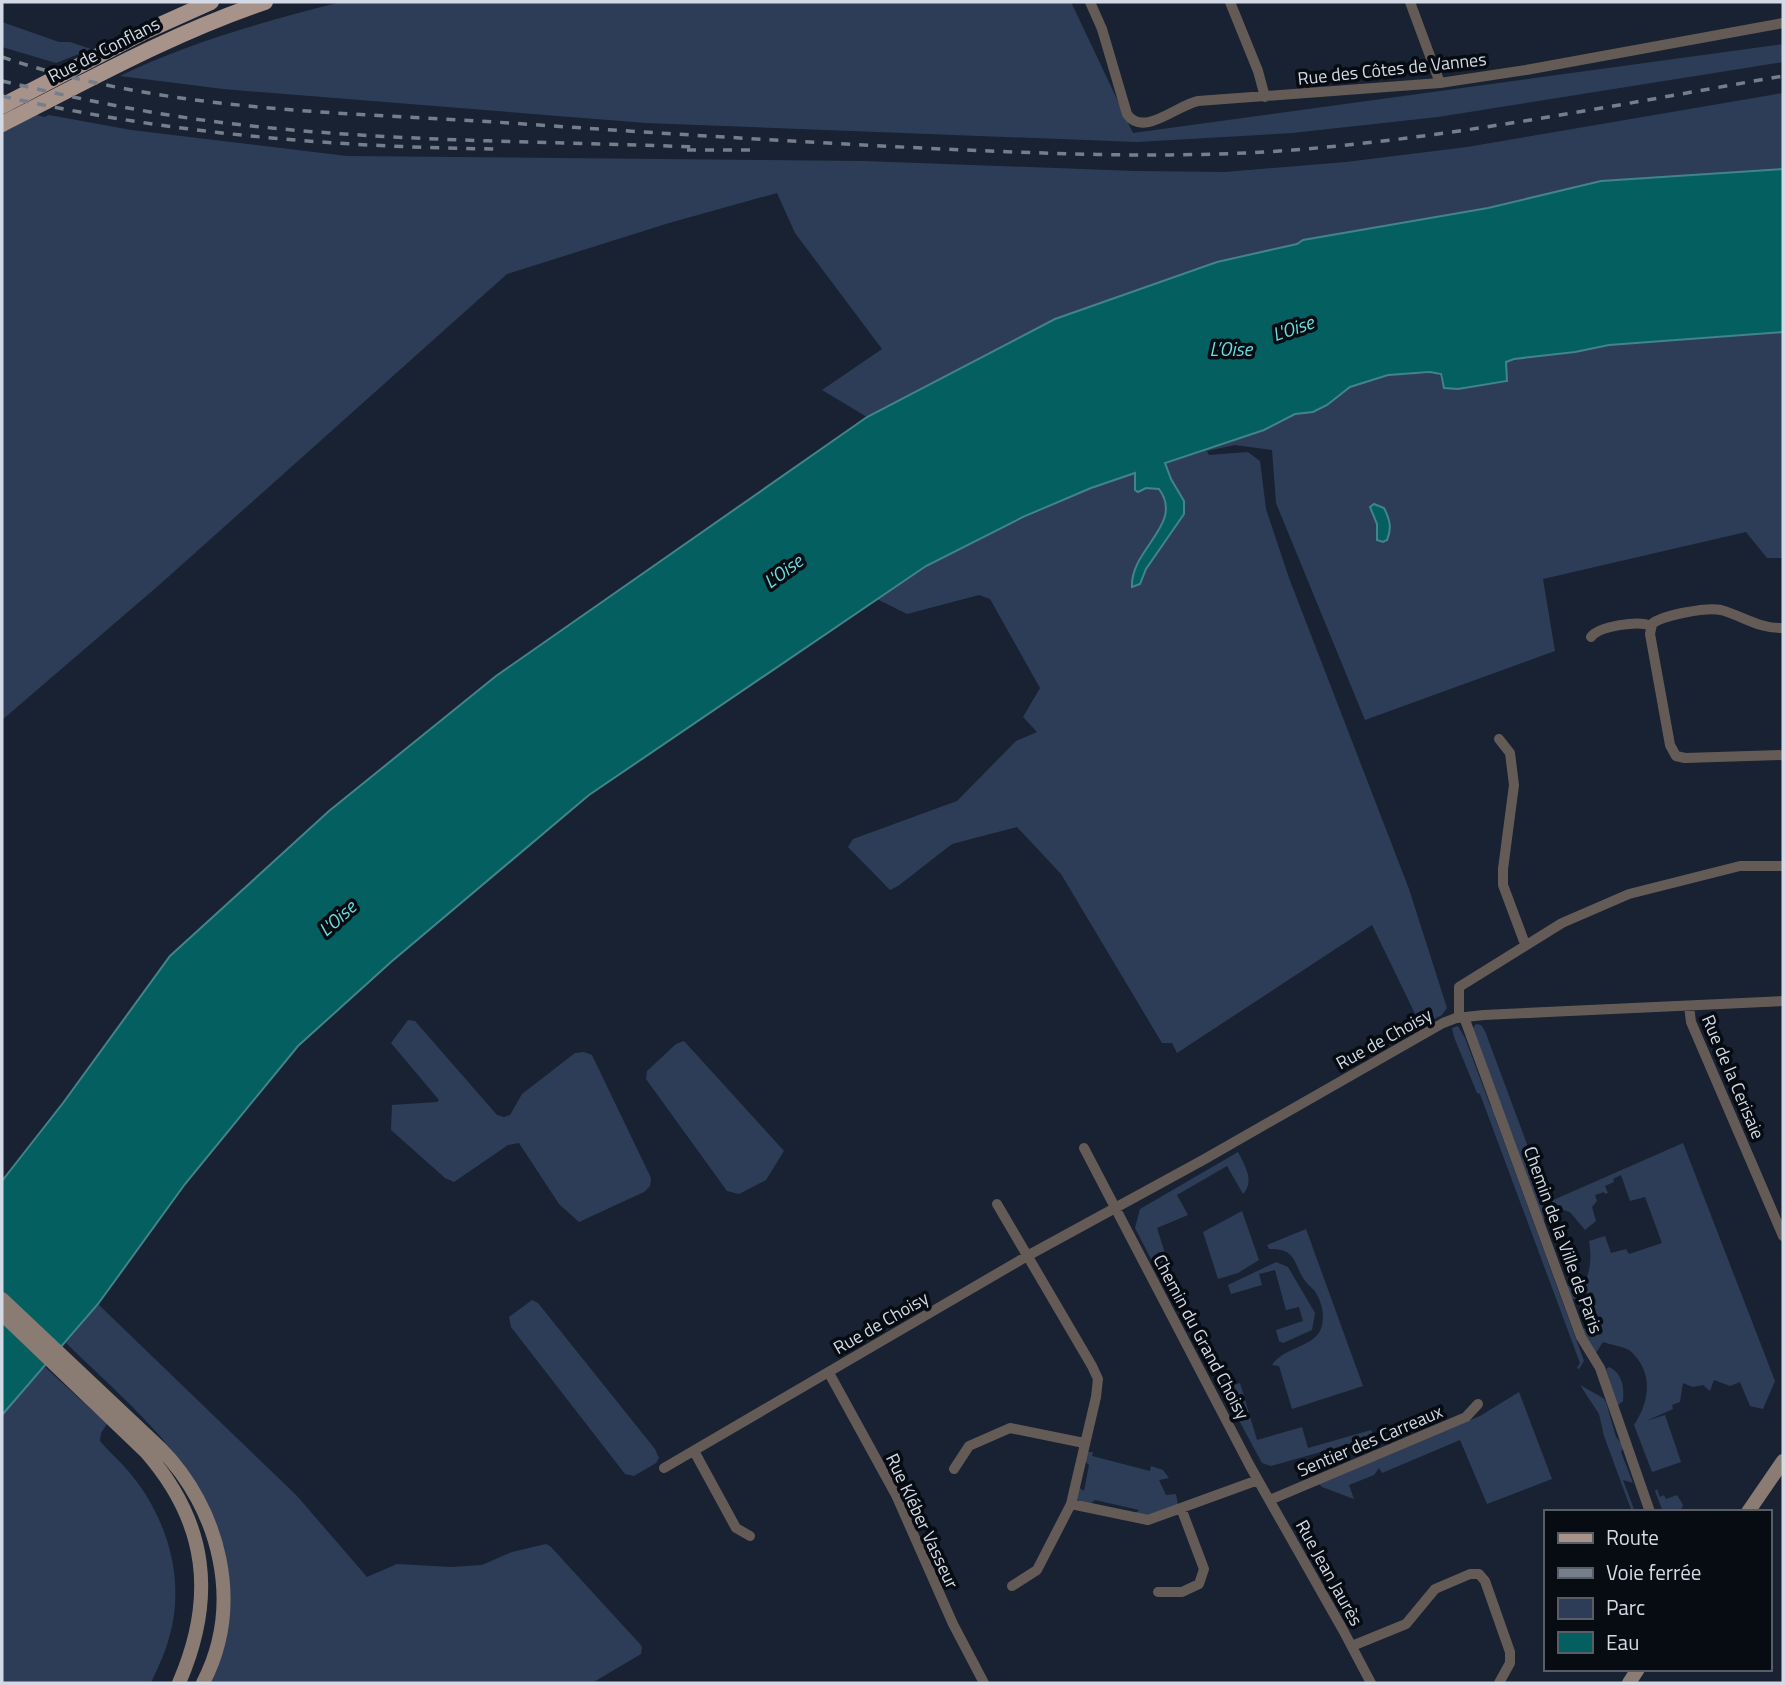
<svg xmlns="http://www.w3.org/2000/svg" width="1785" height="1685" viewBox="0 0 1785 1685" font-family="'Titillium Web',sans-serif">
	<rect width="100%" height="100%" fill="#182232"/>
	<path fill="#2e3d57" d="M341 2H1071L1133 133 1783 44V62L1438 117 1292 133 1137 142 646 123 223 89 120 76C190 42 266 21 341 2Z
		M2 22 59 42H70L91 49 56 63 2 47Z
		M1783 93V169L1601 181 1488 208 1304 240 1297 244 1217 262 1055 319 867 417 822 390 882 349 795 233 777 193 669 223 507 274 158 586 2 720V106L44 117 49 115 131 130 347 156 864 161 1135 171 1225 172 1346 162 1467 147Z
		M1783 332V558H1767L1746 532 1543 579 1555 651 1365 720 1276 503 1272 450 1235 445 1207 451 1209 455 1248 452 1260 461 1266 509 1289 578 1409 889 1447 1008 1442 1015 1421 1026 1372 925 1177 1053 1172 1043H1162L1061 874 1017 827 952 844 898 886 890 890 848 847 853 839 957 801 1016 741 1037 732 1023 717 1040 688 990 599 979 595 907 614 877 599 926 566 984 536 1091 488 1264 430 1295 414 1313 412 1327 405 1350 387 1388 375 1439 373 1442 384 1458 389 1507 382 1506 362 1514 359 1575 352 1609 345Z
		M408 1020 415 1021 497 1115 504 1117 510 1115 522 1094 575 1053 584 1052 592 1055 651 1178 650 1186 644 1192 579 1222 559 1204 519 1143 508 1145 454 1182 445 1178 391 1130 392 1105 437 1102 439 1100 391 1043Z
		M1476 1024 1481 1025 1485 1031 1550 1206 1545 1210 1544 1220 1541 1219 1473 1028Z
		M1458 1026 1465 1038 1490 1105 1497 1115 1495 1117 1584 1361 1579 1369 1577 1368 1580 1363 1480 1094 1477 1093 1454 1037 1452 1028Z
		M684 1041 784 1151 766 1180 739 1194 727 1191 646 1079 647 1071 676 1044Z
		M1683 1143 1775 1381 1763 1409 1750 1406 1740 1382 1730 1386 1714 1380 1710 1391 1703 1385 1693 1387 1683 1383 1680 1402 1672 1405 1673 1409 1646 1421 1665 1415 1681 1462 1652 1472 1634 1425C1648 1404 1653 1379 1637 1358 1635 1356 1632 1352 1629 1350 1622 1346 1611 1345 1603 1342L1594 1356 1581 1328 1595 1331 1584 1302 1570 1298 1567 1285 1577 1290C1591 1280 1592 1257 1589 1241L1605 1236 1611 1253 1626 1249 1629 1254 1662 1243 1645 1197 1630 1201 1621 1175 1613 1179 1614 1182 1605 1186 1608 1193 1605 1194 1604 1192 1595 1195 1597 1201 1592 1207 1596 1221 1585 1230 1570 1212 1552 1207 1551 1201Z
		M1238 1152C1245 1166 1255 1181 1243 1194L1227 1166 1177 1195 1188 1215 1157 1228 1175 1285 1166 1288 1135 1228 1140 1209Z
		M1242 1211 1259 1260 1238 1273 1218 1279 1203 1232Z
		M1306 1229 1363 1386 1292 1409 1279 1366 1272 1365C1283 1348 1312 1347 1320 1331 1326 1319 1322 1300 1314 1290 1311 1287 1308 1285 1306 1282 1293 1265 1298 1248 1269 1249L1267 1245Z
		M1276 1262 1288 1267 1315 1313 1312 1330 1283 1343 1279 1341 1276 1330 1303 1321 1299 1307 1286 1310 1275 1270 1259 1274 1262 1285 1231 1294 1228 1285Z
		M532 1300 538 1303 655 1449 659 1458 656 1463 634 1476 625 1474 511 1327 509 1317Z
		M98 1304 297 1496 367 1577 397 1564 451 1567 482 1565 512 1552 546 1544 551 1547 639 1643 642 1647 641 1654 592 1683H211C223 1660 224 1636 227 1611 237 1490 144 1419 66 1343Z
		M1218 1357 1228 1387 1240 1383 1257 1440 1302 1427 1308 1448 1371 1430 1374 1437 1271 1466 1262 1463 1208 1363V1360Z
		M45 1367 107 1424 101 1433 100 1441C109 1452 120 1461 129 1472 168 1518 186 1581 169 1638 165 1654 157 1669 151 1683H2V1415Z
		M1609 1367C1623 1374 1624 1387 1623 1401L1617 1406 1606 1369Z
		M1580 1385 1603 1398 1606 1402 1616 1437 1624 1446 1621 1452 1633 1483 1623 1480 1635 1512H1632L1604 1436 1599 1414Z
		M1519 1392 1552 1479 1487 1504 1460 1440 1382 1473 1379 1468 1374 1475 1349 1485 1354 1499 1322 1487 1318 1483 1480 1416Z
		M1086 1452H1093L1092 1456 1150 1471 1151 1466 1163 1470 1169 1478 1159 1480 1166 1495 1176 1494 1178 1505 1154 1519 1131 1517 1139 1510 1095 1500 1086 1507 1075 1502V1485L1084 1491 1089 1465 1081 1458Z
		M1657 1489 1660 1497 1664 1495 1666 1499 1677 1495 1683 1505 1680 1512H1663L1655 1491Z"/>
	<path fill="#045f61" stroke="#428489" stroke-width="2" d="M1783 169V332L1609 345 1575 352 1514 359 1506 362 1507 381 1458 389 1444 388 1441 374 1430 372 1388 375 1350 387 1327 405 1313 412 1295 414 1264 430 1165 463 1171 479 1184 501V514L1146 569 1140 584 1132 587C1130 549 1185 524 1159 489L1146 488 1138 492 1135 490V473L1091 488 1023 517 926 566 589 795 391 962 298 1046 185 1184 98 1304 2 1415V1181L63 1103 170 956 329 811 496 676 867 417 1055 319 1217 262 1297 244 1303 240 1488 208 1601 181Z
		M1374 504 1384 508C1390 520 1392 528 1387 540L1383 542 1377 540V524L1370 507Z"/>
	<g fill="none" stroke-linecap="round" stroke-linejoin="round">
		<path stroke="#655b56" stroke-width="10" d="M1090 2 1102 29 1127 114C1143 138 1177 105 1198 101L1440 83 1526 70 1783 23
			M1230 2 1258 71 1265 97
			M1410 2 1440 83
			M1783 628C1759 629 1743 616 1721 610 1707 607 1662 615 1652 624L1650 634 1670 745 1676 756 1685 758 1783 755
			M1591 637C1599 626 1639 620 1651 626
			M1499 739 1510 753 1514 785 1503 869V885L1525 944
			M1689 1006 1691 1022 1783 1236
			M1464 1017 1581 1337 1600 1368 1650 1512
			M1459 1018V987L1562 923 1629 894 1740 866H1783
			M1084 1148 1250 1466 1343 1630 1371 1683
			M997 1204 1092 1366 1098 1379 1096 1397 1071 1504 1037 1570 1012 1586
			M829 1373 896 1495 953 1624 984 1683
			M694 1451 736 1528 750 1536
			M664 1468 1029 1255 1203 1160 1443 1023 1456 1018 1484 1015 1783 1001
			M954 1469 969 1446 1010 1428 1084 1443
			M1270 1500 1466 1417 1478 1404
			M1071 1504 1148 1520 1258 1480
			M1158 1592H1182L1199 1584 1204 1569 1181 1508
			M1352 1646 1406 1624 1435 1589 1470 1574H1479L1485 1581 1510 1652V1663L1499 1683"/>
		<path stroke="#8a7b73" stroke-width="14" d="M2 1299 160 1448C220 1509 244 1604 203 1683
			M2 1314 146 1452C208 1523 216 1598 179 1683
			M1748 1512 1783 1461
			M1629 1683 1638 1669"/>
		<path stroke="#a8938a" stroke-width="16" d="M2 106 144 32 211 2
			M2 124C89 80 173 33 265 2"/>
		<path stroke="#757e8b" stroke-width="3.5" stroke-dasharray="9 9" stroke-linecap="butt" d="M2 57C164 112 341 112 510 123 654 133 797 142 942 149 1059 154 1176 159 1293 150 1457 137 1621 104 1783 76
			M2 81C71 97 140 112 210 121 371 142 535 141 697 147
			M2 96C164 133 329 147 495 149
			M687 150H754"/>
	</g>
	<g text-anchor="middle" stroke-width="7" stroke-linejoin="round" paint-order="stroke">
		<g font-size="18" fill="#d3dae5" stroke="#070b12">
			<text transform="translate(104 50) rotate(-27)" y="6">Rue de Conflans</text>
			<text transform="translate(1392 69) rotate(-6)" y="6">Rue des Côtes de Vannes</text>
			<text transform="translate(1384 1039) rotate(-29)" y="6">Rue de Choisy</text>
			<text transform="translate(1733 1077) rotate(67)" y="6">Rue de la Cerisaie</text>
			<text transform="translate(1563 1240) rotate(70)" y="6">Chemin de la Ville de Paris</text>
			<text transform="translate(881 1323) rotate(-30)" y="6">Rue de Choisy</text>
			<text transform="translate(1201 1337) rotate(62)" y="6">Chemin du Grand Choisy</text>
			<text transform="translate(1370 1441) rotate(-23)" y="6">Sentier des Carreaux</text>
			<text transform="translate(922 1521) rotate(65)" y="6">Rue Kléber Vasseur</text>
			<text transform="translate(1329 1573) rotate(61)" y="6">Rue Jean Jaurès</text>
		</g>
		<g font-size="19" font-style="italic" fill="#6addde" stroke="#070b12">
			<text transform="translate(1293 328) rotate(-19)" y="7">L'Oise</text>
			<text x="1231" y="356">L’Oise</text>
			<text transform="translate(783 571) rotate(-36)" y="7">L'Oise</text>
			<text transform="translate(337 918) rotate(-42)" y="7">L'Oise</text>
		</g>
	</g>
	<rect width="1785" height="1685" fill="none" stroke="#d3dae5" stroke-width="7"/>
	<rect x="1544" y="1510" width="228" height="161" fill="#070b12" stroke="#595e66" stroke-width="2"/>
	<rect x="1558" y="1533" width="35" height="10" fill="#a8938a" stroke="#595e66" stroke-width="2"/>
	<text x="1606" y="1545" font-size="21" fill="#d3dae5">Route</text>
	<rect x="1558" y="1568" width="35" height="10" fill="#757e8b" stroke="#595e66" stroke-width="2"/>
	<text x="1606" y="1580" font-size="21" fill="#d3dae5">Voie ferrée</text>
	<rect x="1558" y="1598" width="35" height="21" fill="#2e3d57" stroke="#595e66" stroke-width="2"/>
	<text x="1606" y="1615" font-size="21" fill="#d3dae5">Parc</text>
	<rect x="1558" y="1632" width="35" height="21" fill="#045f61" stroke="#595e66" stroke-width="2"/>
	<text x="1606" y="1650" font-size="21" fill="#d3dae5">Eau</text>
</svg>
